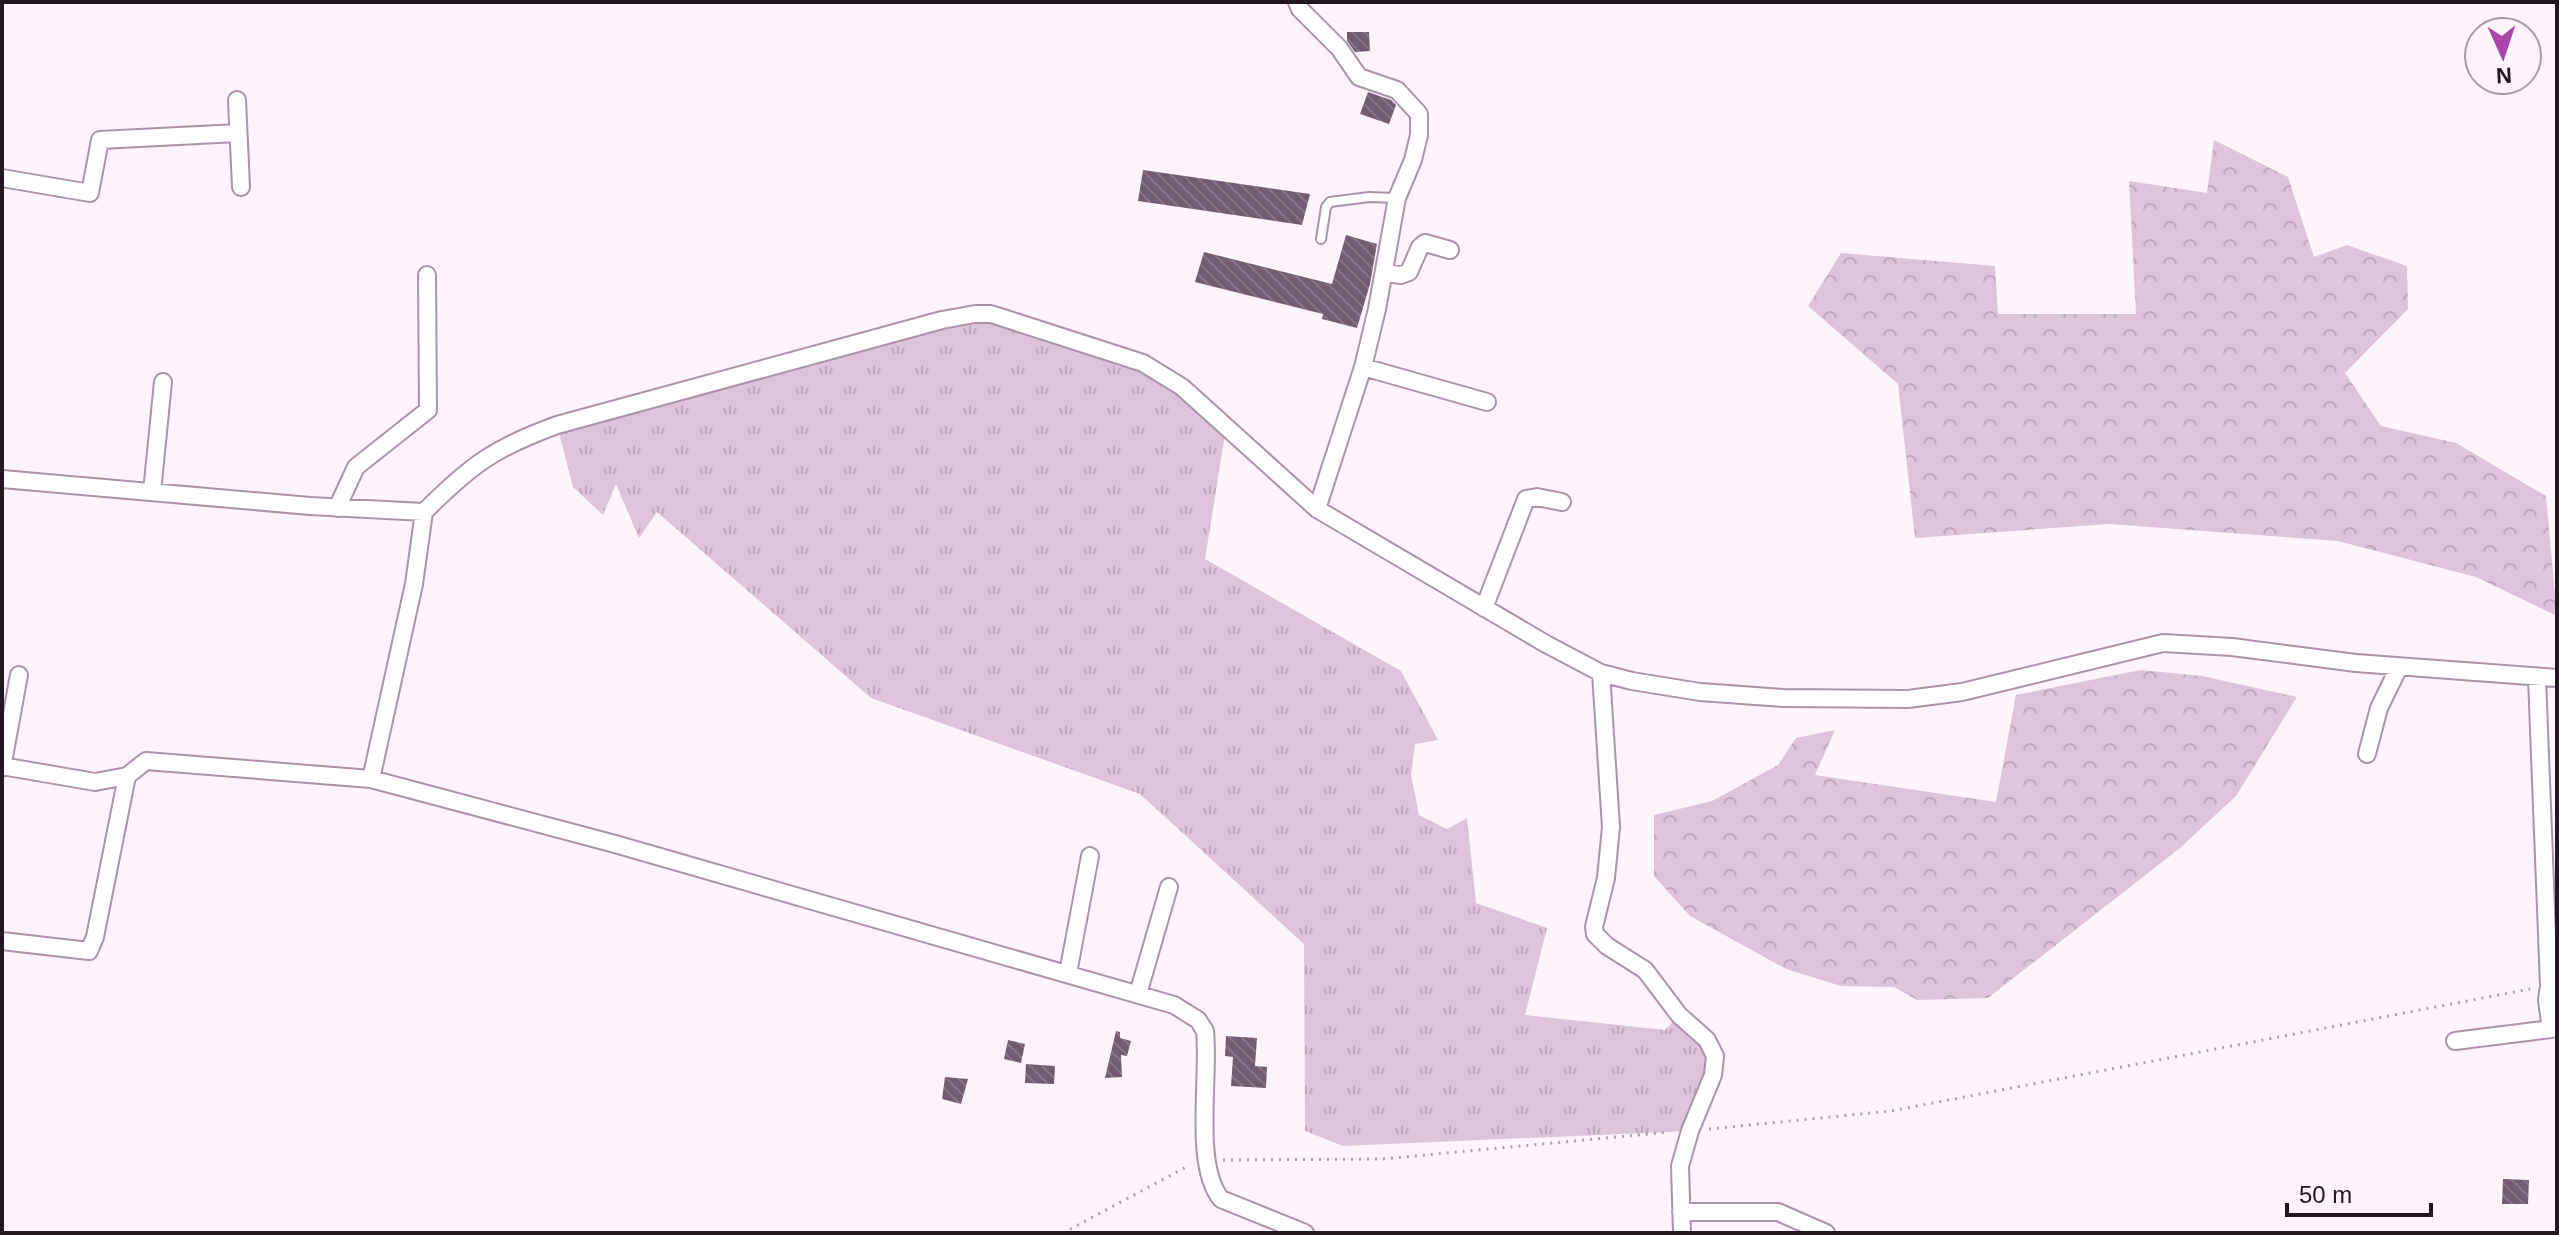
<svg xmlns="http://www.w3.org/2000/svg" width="2559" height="1235" viewBox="0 0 2559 1235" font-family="Helvetica,sans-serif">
	<defs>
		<pattern id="grass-tufts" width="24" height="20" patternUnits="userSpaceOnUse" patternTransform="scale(2)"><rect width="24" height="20" fill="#ddc4db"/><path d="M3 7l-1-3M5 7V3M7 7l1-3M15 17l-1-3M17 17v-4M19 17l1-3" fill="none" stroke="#bda8bc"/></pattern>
		<pattern id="forest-crowns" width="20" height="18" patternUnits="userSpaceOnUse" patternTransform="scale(2)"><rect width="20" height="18" fill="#ddc4db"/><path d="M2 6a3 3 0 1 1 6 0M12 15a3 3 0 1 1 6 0" fill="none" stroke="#bda8bc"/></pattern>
		<pattern id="building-back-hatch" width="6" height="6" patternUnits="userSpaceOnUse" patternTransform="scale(2)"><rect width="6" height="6" fill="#725c71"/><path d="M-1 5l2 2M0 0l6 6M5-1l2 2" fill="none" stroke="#847484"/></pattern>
	</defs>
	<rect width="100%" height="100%" fill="#fef4fe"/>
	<path fill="url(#grass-tufts)" d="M975 314 1143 363 1226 428 1205 559 1401 671 1438 740 1415 744 1411 775 1419 815 1447 829 1467 818 1476 903 1547 928 1525 1015 1665 1030 1679 1015 1715 1056 1690 1131 1343 1146 1305 1131 1304 944 1140 794 871 698 657 512 639 538 616 484 603 515 573 487 557 425Z"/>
	<path fill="url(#forest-crowns)" d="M2214 140 2288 177 2314 257 2347 245 2407 266 2408 309 2345 373 2381 426 2456 443 2546 496 2557 616 2476 577 2338 541 2109 524 1915 538 1898 384 1808 306 1841 253 1995 266 1998 314H2136L2129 181 2207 193Z
		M2141 670 2202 676 2297 697 2236 796 2180 848 1988 998 1917 1000 1894 987 1841 986 1786 969 1690 916 1654 876V815L1712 801 1747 782 1778 765 1796 738 1835 730 1815 775 1996 802 2016 695Z"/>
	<path fill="url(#building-back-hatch)" d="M1347 32H1369L1370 51 1355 52 1347 41Z
		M1368 92 1391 100 1396 105 1389 124 1360 114Z
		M1143 170 1310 194 1302 225 1138 201Z
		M1346 235 1377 244 1370 284 1357 328 1322 319 1323 314 1195 282 1204 252 1332 284Z
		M1116 1031 1120 1032V1038L1131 1041 1127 1056 1121 1055 1122 1077 1105 1078Z
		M1226 1036 1257 1038 1255 1066 1267 1067 1266 1088 1231 1086 1233 1057 1225 1056Z
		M1008 1040 1025 1044 1021 1063 1004 1059Z
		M1026 1064 1055 1066 1054 1084 1025 1083Z
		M945 1077 968 1079 961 1104 942 1099Z
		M2503 1179 2529 1180 2528 1204H2502Z"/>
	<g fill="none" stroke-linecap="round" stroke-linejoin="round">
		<defs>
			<path id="service" d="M1321 239 1326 207 1330 202 1369 197 1397 198"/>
			<path id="minor" d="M1297 2 1300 9 1339 48 1359 77 1397 90 1419 114V135L1413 160 1397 198 1377 309 1363 367 1317 509
				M237 100 241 187
				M2 178 90 193 100 140 238 133
				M1384 273 1401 275 1409 272 1420 247 1425 243 1450 250
				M1363 367 1487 402
				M2 479 310 506 424 512C471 465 494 448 557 425L942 320 975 314H991L1143 363 1182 387 1317 509 1546 644 1601 673 1632 681 1700 692 1783 698 1908 699 1962 692 2163 643 2232 647 2356 663 2557 678
				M152 492 163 382
				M337 508 356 467 428 410 427 275
				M1484 608 1526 499 1537 497 1562 502
				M1601 673 1611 827 1606 878 1594 927 1595 934 1607 946 1645 970 1679 1015 1707 1040 1715 1056 1713 1075 1690 1131 1680 1166 1682 1233
				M2537 678 2549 986 2547 1000 2551 1029 2557 1028
				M2367 754 2379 708 2399 667
				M2 766 95 782 127 776
				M2 768 19 675
				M371 779 414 584 424 512
				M2 941 89 951 95 937 127 776 146 761 371 779 615 844 1174 1005 1198 1020 1205 1031C1210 1077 1193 1165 1221 1199L1305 1233
				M1068 973 1090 856
				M1138 994 1169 887
				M2455 1041 2551 1029
				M1681 1212H1778L1826 1233"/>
		</defs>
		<use href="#service" stroke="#ab93aa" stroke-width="12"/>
		<use href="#minor" stroke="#ab93aa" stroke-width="20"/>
		<path stroke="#a89fa8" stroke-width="3" stroke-dasharray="2 6" stroke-linecap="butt" d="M1709 1129 1891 1111 2530 989
			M1223 1160 1382 1159 1670 1132
			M1063 1233 1188 1166"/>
		<use href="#service" stroke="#fff" stroke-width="8"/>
		<use href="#minor" stroke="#fff" stroke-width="16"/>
	</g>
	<rect width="2559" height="1235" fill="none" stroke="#211821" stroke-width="8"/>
	<g transform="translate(2503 56) rotate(177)"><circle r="38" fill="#fef4fe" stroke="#a69ca6" stroke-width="2"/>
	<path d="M0-6L14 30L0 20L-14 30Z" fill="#aa45aa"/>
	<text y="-12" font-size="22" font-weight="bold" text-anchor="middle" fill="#211821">N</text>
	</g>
	<path d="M2287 1203v12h144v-12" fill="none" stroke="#211821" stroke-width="4"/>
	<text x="2299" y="1203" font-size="24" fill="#211821" stroke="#fef4fe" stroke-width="6" paint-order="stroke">50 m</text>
</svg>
